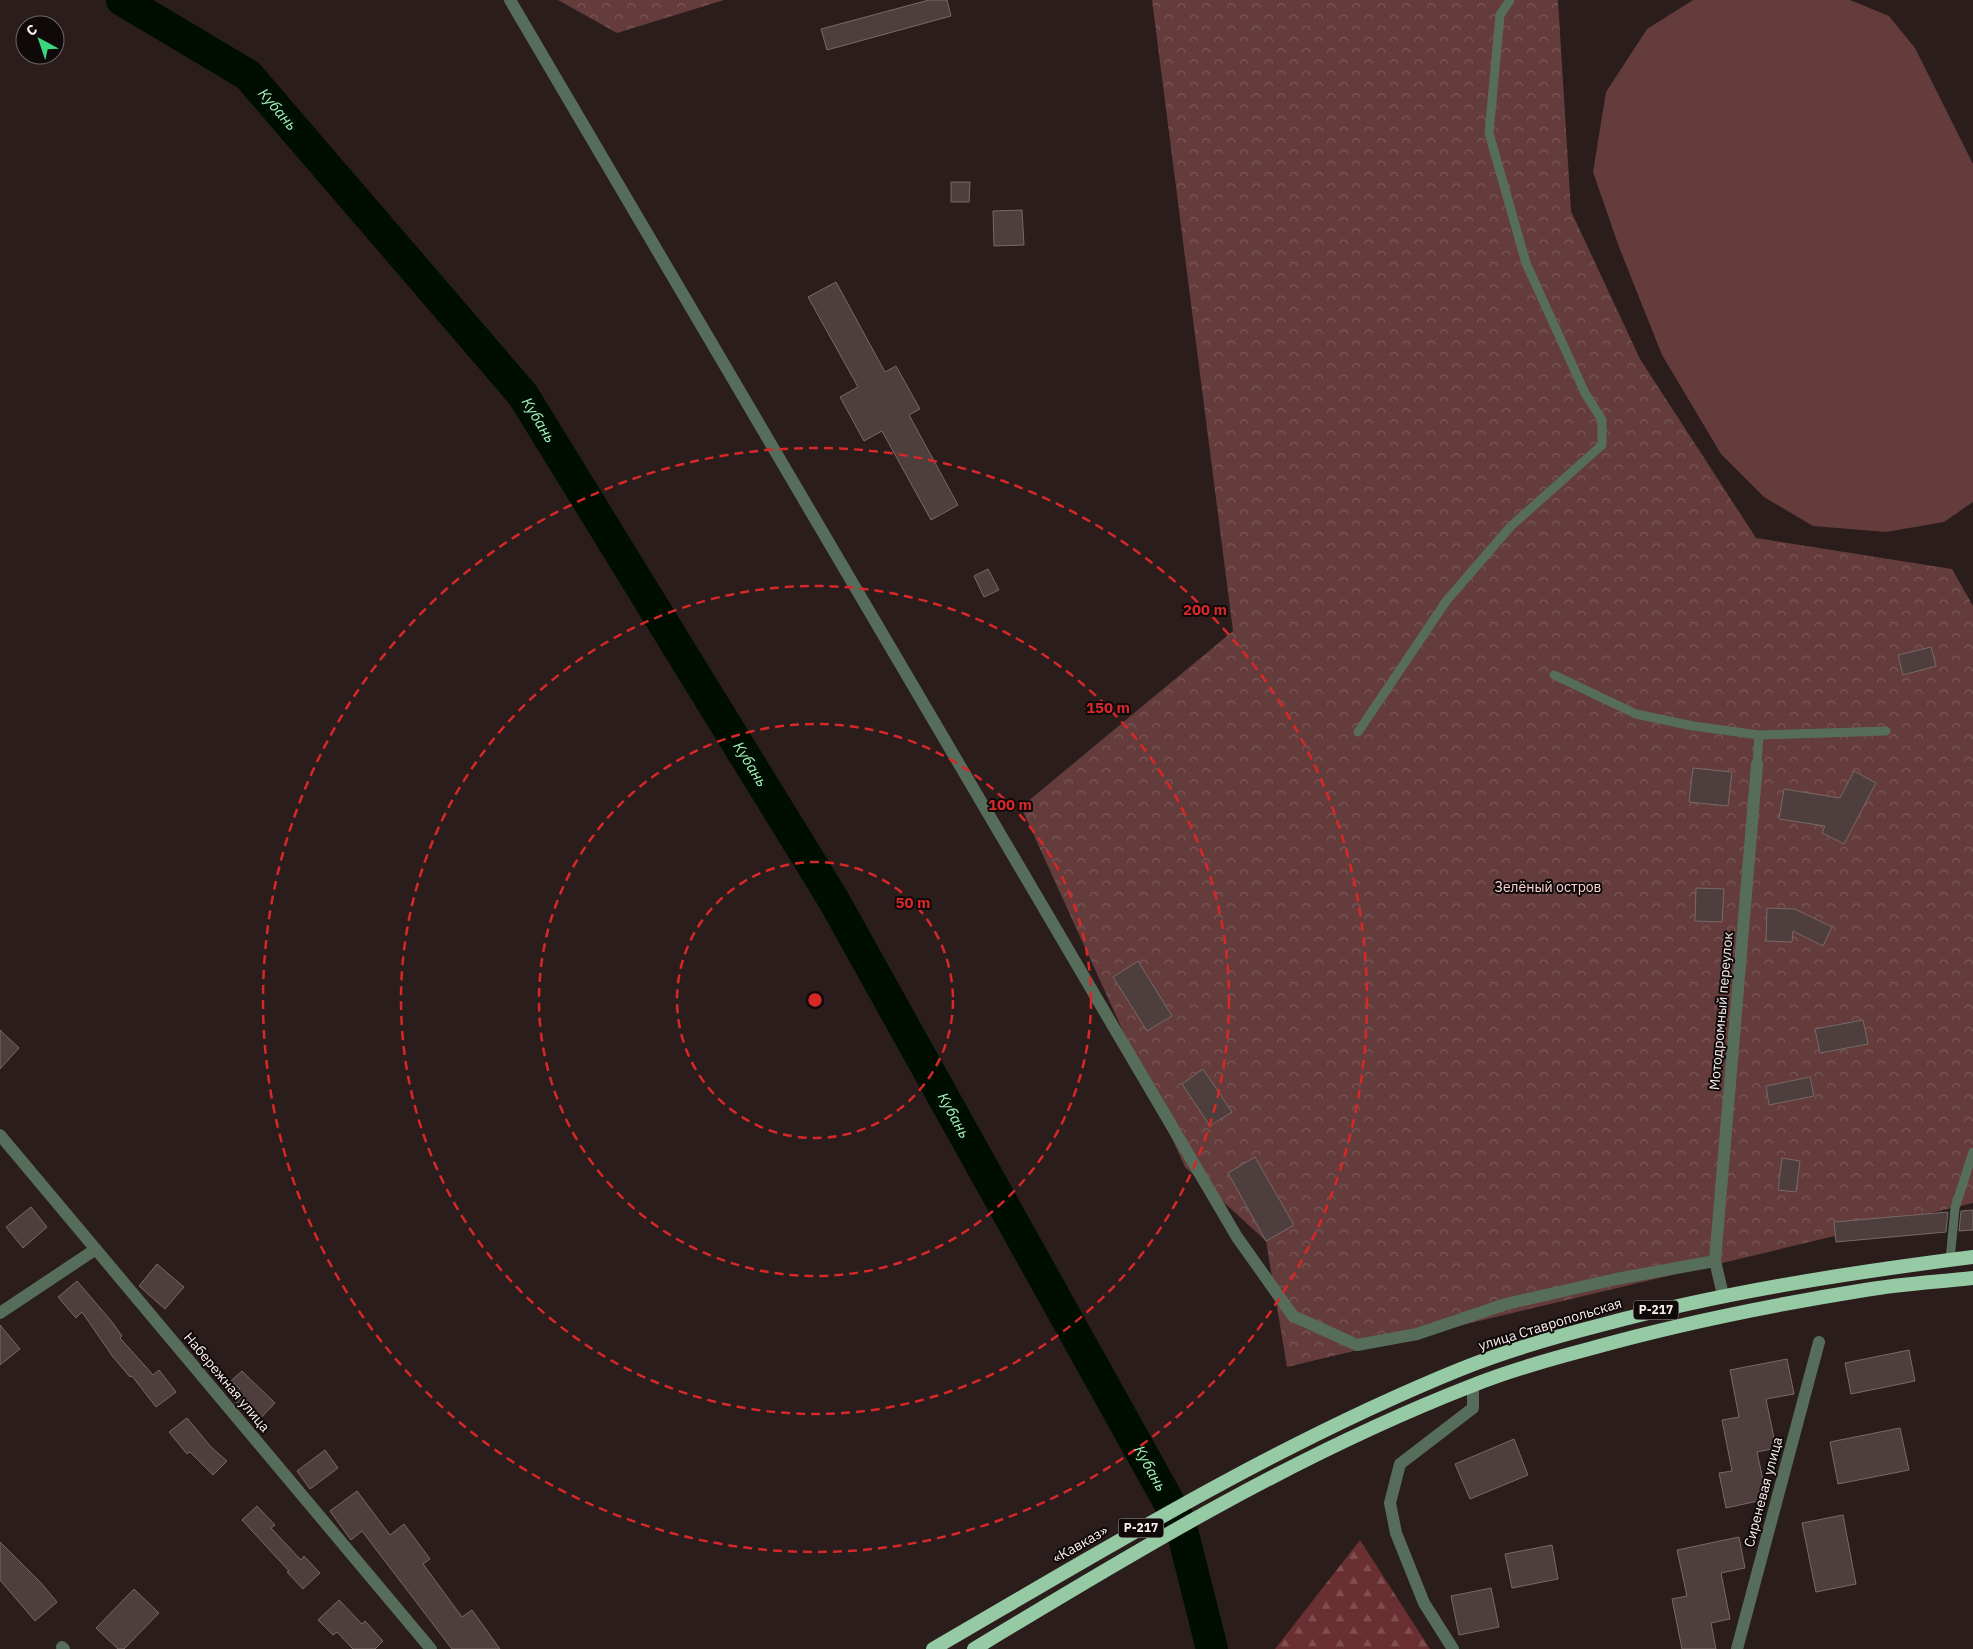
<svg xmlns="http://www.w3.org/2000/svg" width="1973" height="1649" viewBox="0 0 1973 1649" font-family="'IBM Plex Sans',sans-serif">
	<defs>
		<pattern id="forest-firs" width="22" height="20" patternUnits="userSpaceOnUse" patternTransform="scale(1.25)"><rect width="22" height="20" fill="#6a3031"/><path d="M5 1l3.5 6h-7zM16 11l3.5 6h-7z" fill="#804e4f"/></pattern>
		<pattern id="park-crowns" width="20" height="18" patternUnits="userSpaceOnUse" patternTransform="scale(1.25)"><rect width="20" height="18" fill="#643c3b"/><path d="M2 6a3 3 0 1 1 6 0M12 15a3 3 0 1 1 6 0" fill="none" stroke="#7b5858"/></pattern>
	</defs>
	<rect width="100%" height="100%" fill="#2a1d1c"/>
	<path fill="url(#forest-firs)" d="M1360 1540 1430 1649H1275Z"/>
	<path fill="url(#park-crowns)" d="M558 0H724L617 33Z
		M1152 0H1558L1571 211 1640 359 1756 538 1952 569 1973 606V1203L1287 1367 1266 1241 1185 1167 1021 807 1233 631Z"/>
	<path fill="#643c3b" d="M1693 0H1850L1889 16 1915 48 1973 164V502L1944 522 1886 532 1813 526 1764 497 1721 454 1662 355 1619 247 1593 172 1606 92 1647 29Z"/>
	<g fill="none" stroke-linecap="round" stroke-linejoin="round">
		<path stroke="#000e02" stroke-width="32" id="s1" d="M122 0 248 75 523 395 833 899 1180 1522 1212 1649"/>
	</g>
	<path fill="#4e3f3e" stroke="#796867" d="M929 0H947L951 16 827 50 821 29Z
		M951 182H970L969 202H951Z
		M1022 210 1024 245 994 246 993 211Z
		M836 282 885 372 896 366 920 409 909 415 958 505 931 520 882 431 864 441 840 397 858 387 808 297Z
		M988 569 999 590 984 597 974 576Z
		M1931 647 1936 666 1903 675 1898 655Z
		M1693 768 1732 772 1728 806 1689 802Z
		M1854 771 1876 783 1844 844 1822 833 1825 826 1779 819 1784 789 1840 798Z
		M1696 888 1724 889 1722 922 1695 921Z
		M1767 908 1795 909 1832 927 1823 946 1793 931 1792 942 1766 941Z
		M1138 961 1172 1016 1147 1031 1113 977Z
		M1863 1020 1868 1044 1820 1053 1815 1029Z
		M0 1030 19 1048 0 1069Z
		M1203 1069 1232 1112 1210 1126 1182 1084Z
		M1810 1077 1814 1096 1769 1105 1766 1086Z
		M1255 1157 1294 1225 1266 1241 1228 1173Z
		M1782 1158 1800 1161 1796 1192 1778 1190Z
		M31 1207 47 1227 23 1248 6 1227Z
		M1973 1210V1230L1959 1231 1961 1211Z
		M1948 1212 1946 1232 1836 1242 1834 1222Z
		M157 1264 184 1287 165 1309 139 1286Z
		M77 1281 112 1322 122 1336 120 1338 153 1375 159 1370 176 1392 156 1407 132 1376 130 1377 113 1357 82 1312 76 1318 58 1297Z
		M0 1325 20 1349 0 1365Z
		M1909 1350 1915 1381 1851 1394 1845 1363Z
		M1787 1359 1794 1394 1766 1399 1776 1448 1757 1452 1767 1499 1726 1508 1719 1473 1732 1471 1722 1420 1739 1417 1730 1370Z
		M242 1371 275 1403 256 1423 232 1398 240 1389 231 1381Z
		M187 1418 211 1447 227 1461 213 1475 190 1452 187 1454 169 1432Z
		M1900 1428 1909 1470 1838 1484 1830 1442Z
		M1514 1439 1528 1475 1470 1499 1455 1464Z
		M325 1450 338 1468 310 1489 297 1471Z
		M357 1491 390 1535 404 1524 430 1559 423 1564 462 1617 472 1610 500 1649H452L362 1531 351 1540 330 1511Z
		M257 1506 275 1525 271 1528 301 1560 304 1556 320 1573 303 1589 287 1572 289 1571 242 1520Z
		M1843 1515 1856 1584 1816 1592 1802 1523Z
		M1739 1537 1745 1568 1721 1573 1730 1619 1711 1623 1716 1649H1682L1672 1599 1687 1596 1677 1550Z
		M0 1542 41 1583 57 1602 35 1621 0 1580Z
		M1552 1545 1558 1579 1512 1588 1505 1554Z
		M1491 1588 1499 1627 1459 1635 1451 1596Z
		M134 1589 159 1613 124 1649H118L96 1628Z
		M339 1600 362 1624 365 1621 383 1641 375 1649H353L337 1632 333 1635 318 1620Z"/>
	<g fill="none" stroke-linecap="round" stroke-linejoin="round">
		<path stroke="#566d5c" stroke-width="9" d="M1554 675 1636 714 1693 726 1759 735
			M1358 732 1447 600 1511 526 1602 445V420L1585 393 1526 263 1489 133 1500 15 1510 0
			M1757 764 1759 735 1886 731
			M1950 1260 1955 1208 1973 1152"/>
		<path stroke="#566d5c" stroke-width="12" d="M510 0 1237 1237 1293 1316 1357 1345 1417 1334 1506 1304 1616 1279 1715 1261 1723 1295
			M0 1135 431 1649
			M1715 1261 1757 764
			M0 1313 96 1249
			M62 1647 64 1649
			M1453 1649 1424 1603 1396 1533 1390 1503 1400 1464 1473 1408V1385
			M1737 1649 1819 1342"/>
		<path stroke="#95caa4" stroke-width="14" d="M933 1649C1105 1549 1276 1444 1461 1369 1506 1351 1554 1337 1601 1325 1724 1292 1847 1273 1973 1257
			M974 1649C1134 1552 1296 1454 1471 1386 1508 1371 1547 1360 1585 1350 1677 1324 1771 1305 1865 1290 1901 1284 1937 1282 1973 1278"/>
	</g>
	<g fill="none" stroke="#d62828" stroke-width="2.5" stroke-dasharray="9 6">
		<circle cx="815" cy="1000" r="138"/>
		<circle cx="815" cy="1000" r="276"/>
		<circle cx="815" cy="1000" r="414"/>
		<circle cx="815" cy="1000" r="552"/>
	</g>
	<g text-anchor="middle" stroke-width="4" stroke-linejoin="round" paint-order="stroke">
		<g fill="#0f0909" stroke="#b3aaa9" stroke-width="1">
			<rect x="1633.5" y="1300.5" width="45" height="19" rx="4"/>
			<rect x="1118.5" y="1518.5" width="45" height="19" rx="4"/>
		</g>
		<g font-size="12" font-weight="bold" fill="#f9efee">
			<text x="1656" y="1314">Р-217</text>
			<text x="1141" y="1532">Р-217</text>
		</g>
		<g font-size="14" fill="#fbd3d1" stroke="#0f0909">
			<text x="1548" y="892">Зелёный остров</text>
		</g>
		<g font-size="14" fill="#f9efee" stroke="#0f0909">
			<text transform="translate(1721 1011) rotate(-85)" y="5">Мотодромный переулок</text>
			<text transform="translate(1550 1324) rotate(-17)" y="5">улица Ставропольская</text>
			<text transform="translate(227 1382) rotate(50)" y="5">Набережная улица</text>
			<text transform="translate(1763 1492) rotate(-75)" y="5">Сиреневая улица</text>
			<text transform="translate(1080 1544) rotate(-30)" y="5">«Кавказ»</text>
		</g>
		<g font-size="15" font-style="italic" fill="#a5f7be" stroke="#0f0909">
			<text dy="5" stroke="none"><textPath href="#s1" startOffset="192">Кубань</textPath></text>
			<text dy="5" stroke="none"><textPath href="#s1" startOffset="598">Кубань</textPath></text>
			<text dy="5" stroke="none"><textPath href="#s1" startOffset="1002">Кубань</textPath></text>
			<text dy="5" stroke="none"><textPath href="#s1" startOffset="1408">Кубань</textPath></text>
			<text dy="5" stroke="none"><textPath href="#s1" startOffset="1812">Кубань</textPath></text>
		</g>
	</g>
	<circle cx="815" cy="1000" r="8" fill="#d62828" stroke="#0f0909" stroke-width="2.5"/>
	<g font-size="15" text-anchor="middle" font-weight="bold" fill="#d62828" stroke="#0f0909" stroke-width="4" stroke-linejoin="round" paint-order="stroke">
		<text x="1205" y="615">200 m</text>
		<text x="1108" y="713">150 m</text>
		<text x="1010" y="810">100 m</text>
		<text x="913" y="908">50 m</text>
	</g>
	<g transform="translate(40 40) rotate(320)"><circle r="24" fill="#0f0909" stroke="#6d6565"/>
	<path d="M0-4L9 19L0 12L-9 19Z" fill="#3bd77e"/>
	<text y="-8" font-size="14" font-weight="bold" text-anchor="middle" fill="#f9efee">С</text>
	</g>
</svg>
